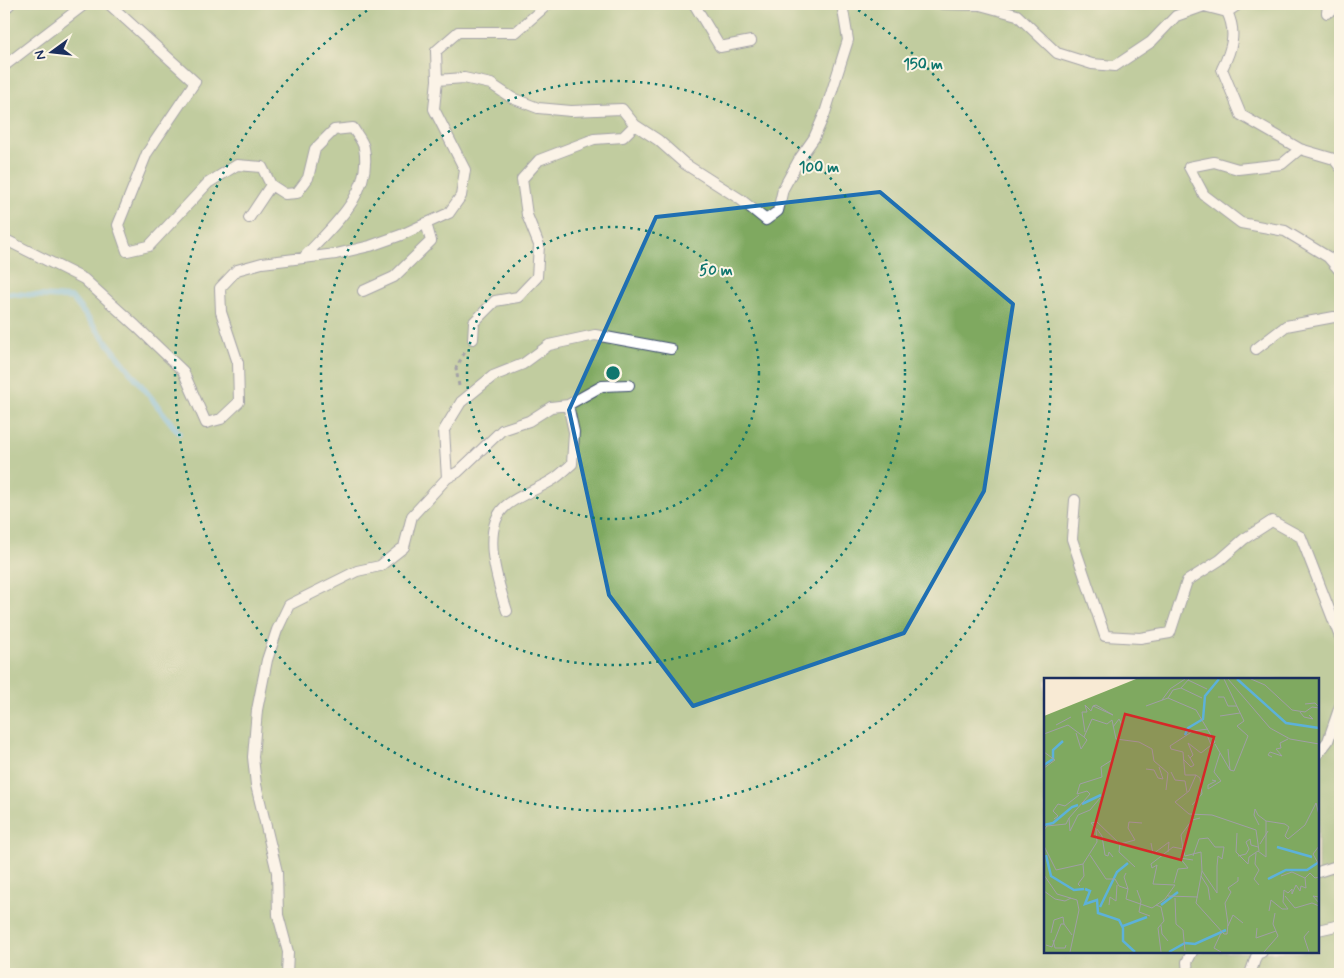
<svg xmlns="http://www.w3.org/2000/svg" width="1344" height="978" viewBox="0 0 1344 978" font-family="Mynerve,sans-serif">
	<rect width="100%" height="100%" fill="#fcf5e5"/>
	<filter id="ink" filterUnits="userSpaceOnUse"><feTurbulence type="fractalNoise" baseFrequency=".02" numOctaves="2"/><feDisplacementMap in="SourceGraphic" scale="10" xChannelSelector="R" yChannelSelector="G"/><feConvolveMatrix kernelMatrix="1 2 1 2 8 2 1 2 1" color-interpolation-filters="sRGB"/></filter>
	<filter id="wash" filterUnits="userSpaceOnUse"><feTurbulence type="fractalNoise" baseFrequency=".0096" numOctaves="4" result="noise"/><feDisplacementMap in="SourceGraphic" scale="20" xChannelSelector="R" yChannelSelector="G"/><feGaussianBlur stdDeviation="1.12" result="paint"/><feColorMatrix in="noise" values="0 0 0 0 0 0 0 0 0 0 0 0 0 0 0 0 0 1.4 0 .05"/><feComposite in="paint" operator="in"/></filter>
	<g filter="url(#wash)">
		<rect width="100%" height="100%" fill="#f8ead4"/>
		<path fill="#7fa960" stroke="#4d6c5f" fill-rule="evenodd" d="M4 4H1340V974H4ZM1045 679H1318V952H1045Z"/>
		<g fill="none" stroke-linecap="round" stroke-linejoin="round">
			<path stroke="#5db1d9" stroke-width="5.5" d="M4 293 72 298 179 433"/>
		</g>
	</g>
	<g filter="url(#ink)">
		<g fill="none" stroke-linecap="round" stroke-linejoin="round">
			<defs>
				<path id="lane" d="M109 4 195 82 147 153 118 225 127 251 149 246 208 183 237 165 262 167 271 185 249 218
					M694 4 720 47 751 41
					M942 4 980 5 1017 15 1057 53 1092 64 1115 66 1151 42 1176 16 1204 6 1227 12C1237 32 1232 49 1222 69L1241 115 1300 149 1334 159 1340 167
					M1328 4 1327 13 1340 5
					M4 10 10 4
					M1227 12 1239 4
					M4 66 85 4
					M437 80 436 51 458 32H516L548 4
					M1300 149 1282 164 1238 169 1214 162 1189 167 1204 195 1241 223 1285 231 1328 257 1340 271
					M271 185 285 194 297 193 308 178 315 149 334 130 353 128C356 134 363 141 364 148 373 193 332 227 305 256
					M4 239 84 279 136 326 183 371 206 423 221 419 239 402 238 363 221 312 220 288 237 270 262 263 336 254 370 246 401 235 449 213 461 196 465 170 434 109 437 80 464 78 491 84 512 98 538 108 571 111 622 109 635 125 658 140 685 164 740 199 766 220 778 211 783 189 800 158 814 138 825 113 848 40 842 4
					M363 291 394 277 431 241 426 223
					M473 339 474 322 495 301 518 297 537 277 539 245 527 215 522 179 539 160 594 139 623 137 635 125
					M1256 349 1286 326 1334 317 1340 318
					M568 405 602 386 629 385
					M447 478 458 472 502 430 529 421 551 407 568 405 574 432 572 464C566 469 560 475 554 479 539 489 521 494 507 505 479 527 498 583 507 611
					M1075 500 1072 539 1105 636 1140 638 1170 633 1187 581 1220 560 1244 539 1272 521 1301 537 1340 637
					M1318 754 1328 741 1340 706
					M1318 872 1340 865
					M1318 930 1340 925
					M287 974 288 952 278 915 277 872 256 785 253 757 257 710 267 660 277 630 289 605 357 571 380 566 404 547 412 516 447 478 444 430 461 402 493 376 523 364 549 345 595 335 671 349
					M1188 974 1187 962 1192 952
					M1250 974 1257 954 1262 952"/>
			</defs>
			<use href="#lane" stroke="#3c4b70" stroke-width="12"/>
			<path stroke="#3c4b70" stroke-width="3" stroke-dasharray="4 4" stroke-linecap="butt" d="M459 386 456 368 466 350"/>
			<use href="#lane" stroke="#fff" stroke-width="10"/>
		</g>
	</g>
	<path d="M0 0H1344V978H0ZM880 192 1013 304 984 491 904 633 693 706 609 595 569 410 656 217Z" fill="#f8ead4" fill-opacity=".55" fill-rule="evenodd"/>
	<path fill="none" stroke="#1f6fb2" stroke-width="4" stroke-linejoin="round" d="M880 192 1013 304 984 491 904 633 693 706 609 595 569 410 656 217Z"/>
	<g fill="none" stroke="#0f766e" stroke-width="2.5" stroke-dasharray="2.5 5">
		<circle cx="613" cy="373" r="146"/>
		<circle cx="613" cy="373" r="292"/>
		<path d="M852 6A438 438 0 1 1 374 6"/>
	</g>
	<g transform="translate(1044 678)">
		<rect width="275" height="275" fill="#f8ead4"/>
		<path d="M92 1H275V274H0V38Z" fill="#7fa960"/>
		<path fill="none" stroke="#5db1d9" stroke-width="2.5" d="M193 1 242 45 275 50M141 57 144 50 159 41 161 18 175 1M0 87 9 81V72L19 63M38 126 57 117M0 147 9 145 28 129 34 127M233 169 268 179M2 177 7 198 30 212 40 211M224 201 242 192H263L275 184M41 211 46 213 41 226 53 222 54 235 75 242 79 250V263L91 274M117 227 134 214M56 229 73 194 84 185M79 248 103 239M125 274 141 265 151 266 182 252"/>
		<path fill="none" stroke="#a09fa5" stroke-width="1" d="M184 1 226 50 246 61 275 66M207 1 221 7 248 32 261 34 268 29 275 30M144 2 163 11M137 10 158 20M174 19H180L184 28H193M124 20 152 32 171 64 157 75 144 65 149 77 146 80 144 77M124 20 129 12 137 10 145 1M118 22 126 11 141 1M261 26 271 25 275 29M102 28 124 20M256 34 260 39 269 41 265 37M176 38 196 35M12 47 27 39M69 49 75 41 78 47M164 51 149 53 126 68 127 71 139 74 141 97H152L145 113 131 124 145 136 168 137 212 152 215 173M41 54 38 34H43L41 27 47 33 49 28 52 27 69 37 49 28M32 55 37 71 43 62 40 59M0 56 24 47 40 59 48 41 63 46 68 42 72 61 95 64 108 71 110 83 124 95 122 112M155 56 163 57 168 69M171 66 186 92 190 93 204 58 193 48 200 43 180 1M184 71 186 92M0 74 11 82 0 90M228 79 224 77 226 74 238 78 232 71 237 70 236 65 244 61M139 81 147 89 150 87 146 80M102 91 110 92 114 100 119 101 115 89M127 94 131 102 141 103 143 114M168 102 172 103 164 107V111L177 103 170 94 176 75M148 127 158 116 156 100 152 97M25 140 46 116 43 113 33 116 36 106 58 99 57 89 68 82M10 141 14 138 9 133 14 126 21 128 35 117M215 147 210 137 211 131 214 137 222 143M53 151 58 158 61 177 64 178 65 174 69 179M0 152 3 148 22 146 25 140 26 153 34 137 46 132 56 120M193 155 192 174 204 186 205 179 214 173 222 179V143L241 146 245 149 241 158 244 161 261 147 272 125 275 137M107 165 109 176 125 164 124 174M76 166 75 174 91 189M216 166 224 153M0 168 12 192 39 186M275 168 269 176 275 187M139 171 141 178 157 174 158 193 152 225 180 256H183L184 246 181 225 187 214 184 210 194 203V199M212 175 211 186 215 192 210 201 215 207M46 177 62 201H71L75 208 84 211 82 221 108 230 121 221 131 207 109 206 113 187 108 190 107 186 129 169 139 171 137 157 148 142 156 140M149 178 155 161 164 160 171 169H180L178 181 174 178 173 188V215L158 193M194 178 202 176 205 171 202 164 206 161 207 167 214 169M82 195 80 199 84 211M0 197 13 216 33 222 35 232 26 274M157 198 164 209 166 222M237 198 248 194 261 200M130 205 134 191 144 190 136 180 149 182M36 208 34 206 40 198 39 186 53 164 52 151 47 145 53 144 76 166 91 162 84 150 85 144 98 145M93 212 97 223 95 234 106 238M0 213 11 221 21 223 27 220M124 218 154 219M241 218 251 230 268 225 275 228M275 219 269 218 275 225M131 220 132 246 139 252 141 273M65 227 66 219 72 223 73 207M112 227 117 229 120 243 114 250 117 274M225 233 227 222 238 231H244L239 224 240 212 244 215 248 211V216L252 207 256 213 257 208 262 210 261 200 266 195 271 200 275 199M117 247 118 256 124 263M184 248 189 237 199 245M213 250 212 260 232 253M265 253 260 259 265 274M7 255 10 242 19 239 20 246M9 262 11 270H21L22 267M2 267 8 269 17 246H20L28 257M177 274 170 270 177 255M220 274 234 258 229 246 231 235"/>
		<path fill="#d62828" fill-opacity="0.15" stroke="#d62828" stroke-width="2.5" d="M81 36 170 59 137 182 48 158Z"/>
		<rect width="275" height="275" fill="none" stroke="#1b2f5e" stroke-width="2.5"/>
	</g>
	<circle cx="613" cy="373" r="8" fill="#0f766e" stroke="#fcf5e5" stroke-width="2.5"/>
	<g font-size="15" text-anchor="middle" font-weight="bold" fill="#0f766e" stroke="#fcf5e5" stroke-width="4" stroke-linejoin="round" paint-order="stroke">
		<text x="923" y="69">150 m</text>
		<text x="819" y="172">100 m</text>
		<text x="716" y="275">50 m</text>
	</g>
	<rect width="1344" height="978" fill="none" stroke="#fcf5e5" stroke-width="20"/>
	<g transform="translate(52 52) rotate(255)" stroke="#fcf5e5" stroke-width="4" paint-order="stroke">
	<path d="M0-4L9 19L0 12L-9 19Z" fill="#1b2f5e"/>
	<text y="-8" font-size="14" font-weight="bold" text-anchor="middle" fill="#1b2f5e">N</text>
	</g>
</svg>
